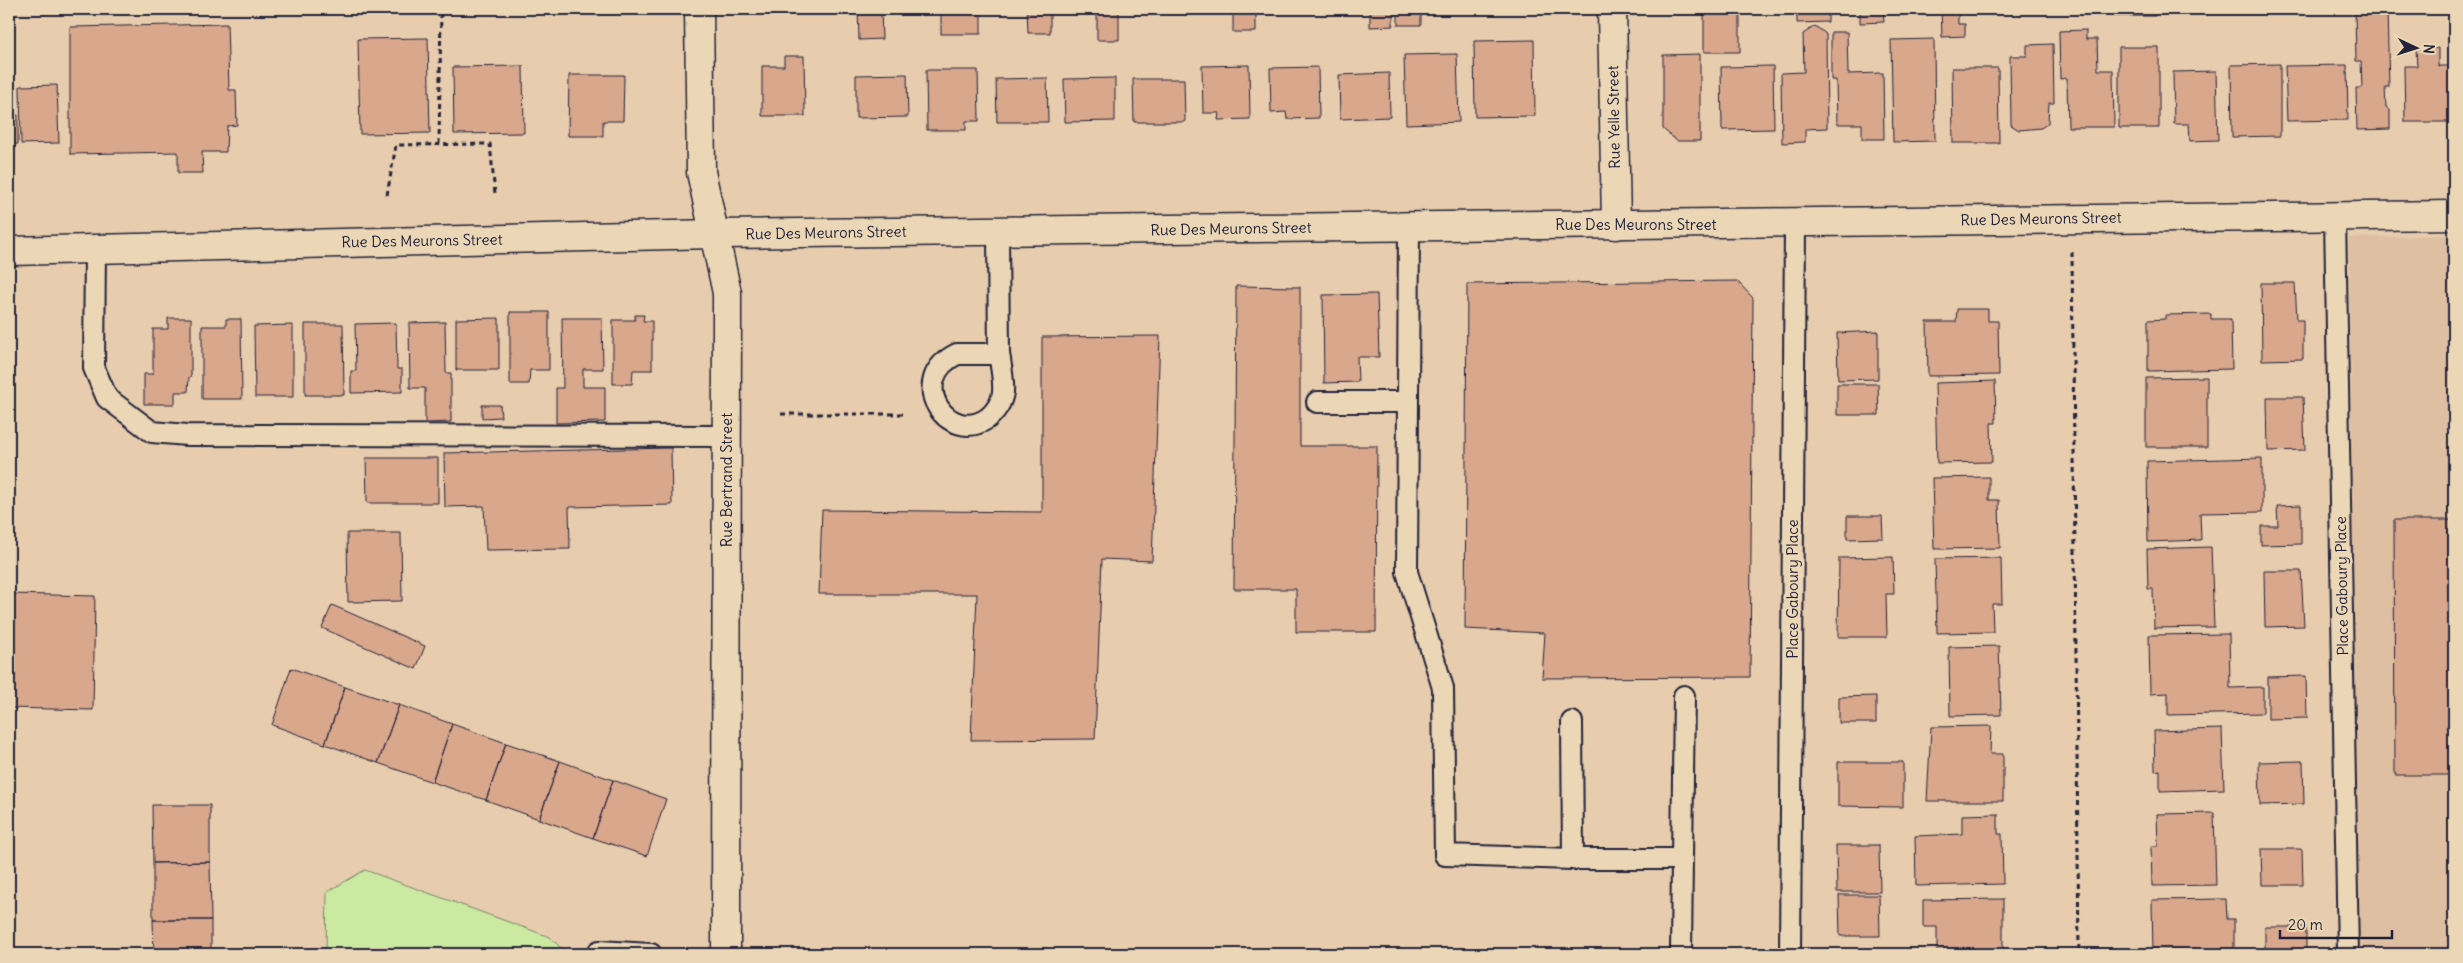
<svg xmlns="http://www.w3.org/2000/svg" width="2463" height="963" viewBox="0 0 2463 963" font-family="Delius,sans-serif">
	<rect width="100%" height="100%" fill="#e7cdad"/>
	<filter id="ink" filterUnits="userSpaceOnUse"><feTurbulence type="fractalNoise" baseFrequency=".02" numOctaves="2"/><feDisplacementMap in="SourceGraphic" scale="10" xChannelSelector="R" yChannelSelector="G"/><feConvolveMatrix kernelMatrix="1 2 1 2 8 2 1 2 1" color-interpolation-filters="sRGB"/></filter>
	<g filter="url(#ink)">
		<path fill="#dfbfa1" d="M2454 235V954H2358L2349 238Z"/>
		<path fill="#cbe9a1" stroke="#76866e" d="M365 870 550 937 562 949V954H326L327 892Z"/>
		<path fill="#d9a78c" stroke="#22223b" d="M9 9H13V36H9Z
			M858 9H881L882 39 859 40Z
			M941 9H981V34H941Z
			M1027 9H1050V33H1028Z
			M1097 9H1119V40H1097Z
			M1233 9H1256V32H1233Z
			M1370 9H1393V26L1370 27Z
			M1398 9H1421V25H1398Z
			M1704 9H1740V52H1704Z
			M1797 9H1828V22L1797 23Z
			M1860 9H1883L1884 22 1860 23Z
			M1941 9H1958V24H1965V36L1942 37Z
			M2114 9H2155V16H2114Z
			M2184 9H2217V13H2184Z
			M2355 9H2387L2389 87H2385L2386 107 2390 110V129L2357 130 2356 88H2362L2361 61H2356Z
			M227 24 229 90H236L237 125 227 126 226 152H202L203 173H178V152L70 154V27Z
			M1815 26 1826 34 1827 128 1805 129V142L1782 143 1781 73 1804 72 1803 34Z
			M2086 30V39H2097L2098 70H2113L2114 127H2068L2067 78 2060 79 2059 31Z
			M1831 32H1847L1848 74 1883 73 1884 139H1862V124H1837L1836 80H1831Z
			M428 38 430 133 360 134 358 39Z
			M1934 39 1935 141 1893 142 1891 40Z
			M1534 40 1535 116 1475 117 1474 41Z
			M2053 44 2054 103H2049L2048 123 2041 128 2019 130 2011 125 2010 56H2027V45Z
			M2119 47H2159V128H2119Z
			M2438 48V66H2450L2451 122H2405L2404 66H2417L2416 49Z
			M1457 54 1459 122 1406 124 1404 55Z
			M1700 54V141H1677L1663 129V55Z
			M784 56H804L805 116H762V66H784Z
			M2280 64V136L2232 137 2231 65Z
			M1249 65 1250 119 1218 120 1219 113H1203L1202 66Z
			M2347 65 2348 120 2287 121 2285 66Z
			M523 66 524 133 454 134 453 67Z
			M1773 66 1774 129 1722 130 1721 67Z
			M1318 67 1319 118 1287 119 1286 112 1271 113 1270 68Z
			M1952 68H1998L1999 143H1953Z
			M926 70H978L979 121H966V130H927Z
			M2216 71 2218 140 2190 141 2189 124H2174L2173 72Z
			M1389 73 1390 117 1340 119 1339 75Z
			M907 74 908 117 856 118V75Z
			M569 75H624L623 121H603V136H568Z
			M1047 78 1048 122H997L996 79Z
			M1115 78V121L1065 122 1064 79Z
			M1133 79H1184L1185 122H1134Z
			M9 85H14V115H18V144H9Z
			M57 85 59 143 21 144 20 86Z
			M1737 281 1753 298 1750 677 1542 678 1545 633 1465 629 1467 284Z
			M2261 283H2295L2297 320H2303V359L2262 360Z
			M1236 286 1300 287V446H1377L1376 632H1296V589H1234Z
			M1377 294 1379 357H1357L1358 382 1324 383 1323 295Z
			M1957 309H1988V321H1998L1999 375 1928 376 1927 322H1956Z
			M510 312H549V370H530L529 384H510Z
			M2211 314V319H2231L2232 369 2148 371V320L2165 319V315Z
			M635 315H644L643 321H652V370H633L632 384H613V320H635Z
			M168 318H191V376L189 377 188 392H175V404H144V374H153V329H168Z
			M499 318V370H456V319Z
			M562 318H602L603 369H583V387H605V422L556 423V388H563Z
			M226 319H241L242 399H202V326H226Z
			M445 322 446 373H451V422L425 423V388H410L409 323Z
			M396 323 397 369H402V392L351 393V371H356L355 324Z
			M305 324H343L344 395H305Z
			M293 325V397H255L254 326Z
			M1878 331V379L1838 380 1837 333Z
			M1160 336 1152 561 1102 559 1095 739 971 740 977 594H819L822 510 1042 512V337Z
			M2207 377V447H2146V378Z
			M1995 381 1996 423H1991L1992 462 1937 463 1935 383Z
			M1837 384H1878L1879 415H1837Z
			M2267 397H2303L2305 450 2268 451Z
			M482 405H500L501 417 482 418Z
			M671 448 672 505 569 507 570 549 486 550 484 506 445 507 444 453Z
			M366 458H438V503H367Z
			M2262 458V512L2200 513 2201 540 2148 542 2147 461Z
			M1989 477V500H1999L2000 548 1934 549 1932 478Z
			M2301 505V544L2261 545V526H2278L2277 506Z
			M1847 516H1882L1883 538 1847 539Z
			M2394 520H2454V775H2395Z
			M347 533H401L402 601 348 602Z
			M2211 547 2214 627 2154 628 2153 589H2148L2147 549Z
			M1893 557 1894 594H1886L1887 637H1838L1839 558Z
			M2001 558 2002 604H1992L1993 632 1937 633 1935 559Z
			M2264 571H2301L2304 626 2265 627Z
			M9 594 95 596 93 710 9 708Z
			M332 605 425 646 416 669 322 628Z
			M2229 634 2230 688 2263 687V713L2168 715V693L2150 694 2149 635Z
			M1999 646 2001 715 1950 716 1949 647Z
			M291 668 345 687 325 744 272 725Z
			M2306 676 2307 718 2268 719V677Z
			M345 687 399 705 378 763 325 744Z
			M1876 696V723H1839V697Z
			M399 705 452 724 432 782 378 763Z
			M452 724 506 743 486 800 432 782Z
			M1991 726 1990 754H2003V801H1927L1931 727Z
			M2222 729 2224 789 2160 791V770L2155 771 2154 731Z
			M506 743 560 761 539 819 486 800Z
			M560 761 613 780 593 838 539 819Z
			M2303 761 2304 804 2260 805 2259 762Z
			M1838 762H1903V807L1838 806Z
			M613 780 666 799 647 856 593 838Z
			M152 805H210V862L153 863Z
			M2214 813 2216 885 2152 886 2151 846H2158L2157 814Z
			M1998 814V834H2002L2003 884 1916 886 1915 836 1962 834V815Z
			M1836 845H1879L1880 892H1837Z
			M2261 849H2302L2303 885H2262Z
			M210 862 211 920H153V863Z
			M1839 895H1879L1880 936H1840Z
			M2003 899V954L1937 953V927H1923V900Z
			M2226 899 2227 919H2234V954H2153L2152 900Z
			M153 920H211V954H154Z
			M2265 927H2306V954H2265Z"/>
		<g fill="none" stroke-linecap="round" stroke-linejoin="round">
			<defs>
				<path id="lane" d="M2335 217 2348 954
					M1409 226 1407 572 1443 688 1445 855 1573 859H1682L1681 954
					M998 232 999 354
					M95 249 94 368 107 398 152 432 187 435 727 436
					M957 354H999C1001 366 1004 380 1003 392 1002 402 995 412 988 418 948 446 904 380 957 354Z
					M1317 402H1408
					M1572 722 1573 859
					M1682 859 1684 696
					M599 951 651 954
					M1790 954 1795 224"/>
				<path id="street" d="M699 9 701 172 727 293 726 954
					M1612 9 1616 225"/>
				<path id="secondary" d="M9 251 714 234 2454 215"/>
			</defs>
			<use href="#lane" stroke="#22223b" stroke-width="24"/>
			<use href="#street" stroke="#22223b" stroke-width="31"/>
			<use href="#secondary" stroke="#22223b" stroke-width="31"/>
			<path stroke="#22223b" stroke-width="3" stroke-dasharray="5 4" stroke-linecap="butt" d="M439 144 441 9
				M387 195 396 145 490 144 495 194
				M2072 252 2079 954
				M781 414H906"/>
			<use href="#lane" stroke="#ebd7b5" stroke-width="20"/>
			<use href="#street" stroke="#ebd7b5" stroke-width="28"/>
			<use href="#secondary" stroke="#ebd7b5" stroke-width="28"/>
		</g>
	</g>
	<g text-anchor="middle" stroke-width="5" stroke-linejoin="round" paint-order="stroke">
		<g font-size="15" fill="#22223b" stroke="#ebd7b5">
			<text transform="translate(1614 117) rotate(-91)" y="5">Rue Yelle Street</text>
			<text transform="translate(2041 219) rotate(-1)" y="5">Rue Des Meurons Street</text>
			<text x="1636" y="230">Rue Des Meurons Street</text>
			<text transform="translate(1231 229) rotate(-1)" y="5">Rue Des Meurons Street</text>
			<text transform="translate(826 233) rotate(-1)" y="5">Rue Des Meurons Street</text>
			<text transform="translate(422 241) rotate(-1)" y="5">Rue Des Meurons Street</text>
			<text transform="translate(727 480) rotate(-90)" y="5">Rue Bertrand Street</text>
			<text transform="translate(2342 586) rotate(-91)" y="5">Place Gaboury Place</text>
			<text transform="translate(1793 589) rotate(-90)" y="5">Place Gaboury Place</text>
		</g>
	</g>
	<rect width="2463" height="963" fill="none" stroke="#ebd7b5" stroke-width="30"/>
	<rect x="15" y="15" width="2433" height="933" fill="none" stroke="#22223b" stroke-width="2" filter="url(#ink)"/>
	<g transform="translate(2416 48) rotate(94)" stroke="#ebd7b5" stroke-width="4" paint-order="stroke">
	<path d="M0-4L9 19L0 12L-9 19Z" fill="#22223b"/>
	<text y="-8" font-size="14" font-weight="bold" text-anchor="middle" fill="#22223b">N</text>
	</g>
	<path d="M2280 930v8h112v-8" fill="none" stroke="#22223b" stroke-width="2.5"/>
	<text x="2288" y="930" font-size="15" fill="#22223b" stroke="#ebd7b5" stroke-width="4" paint-order="stroke">20 m</text>
</svg>
